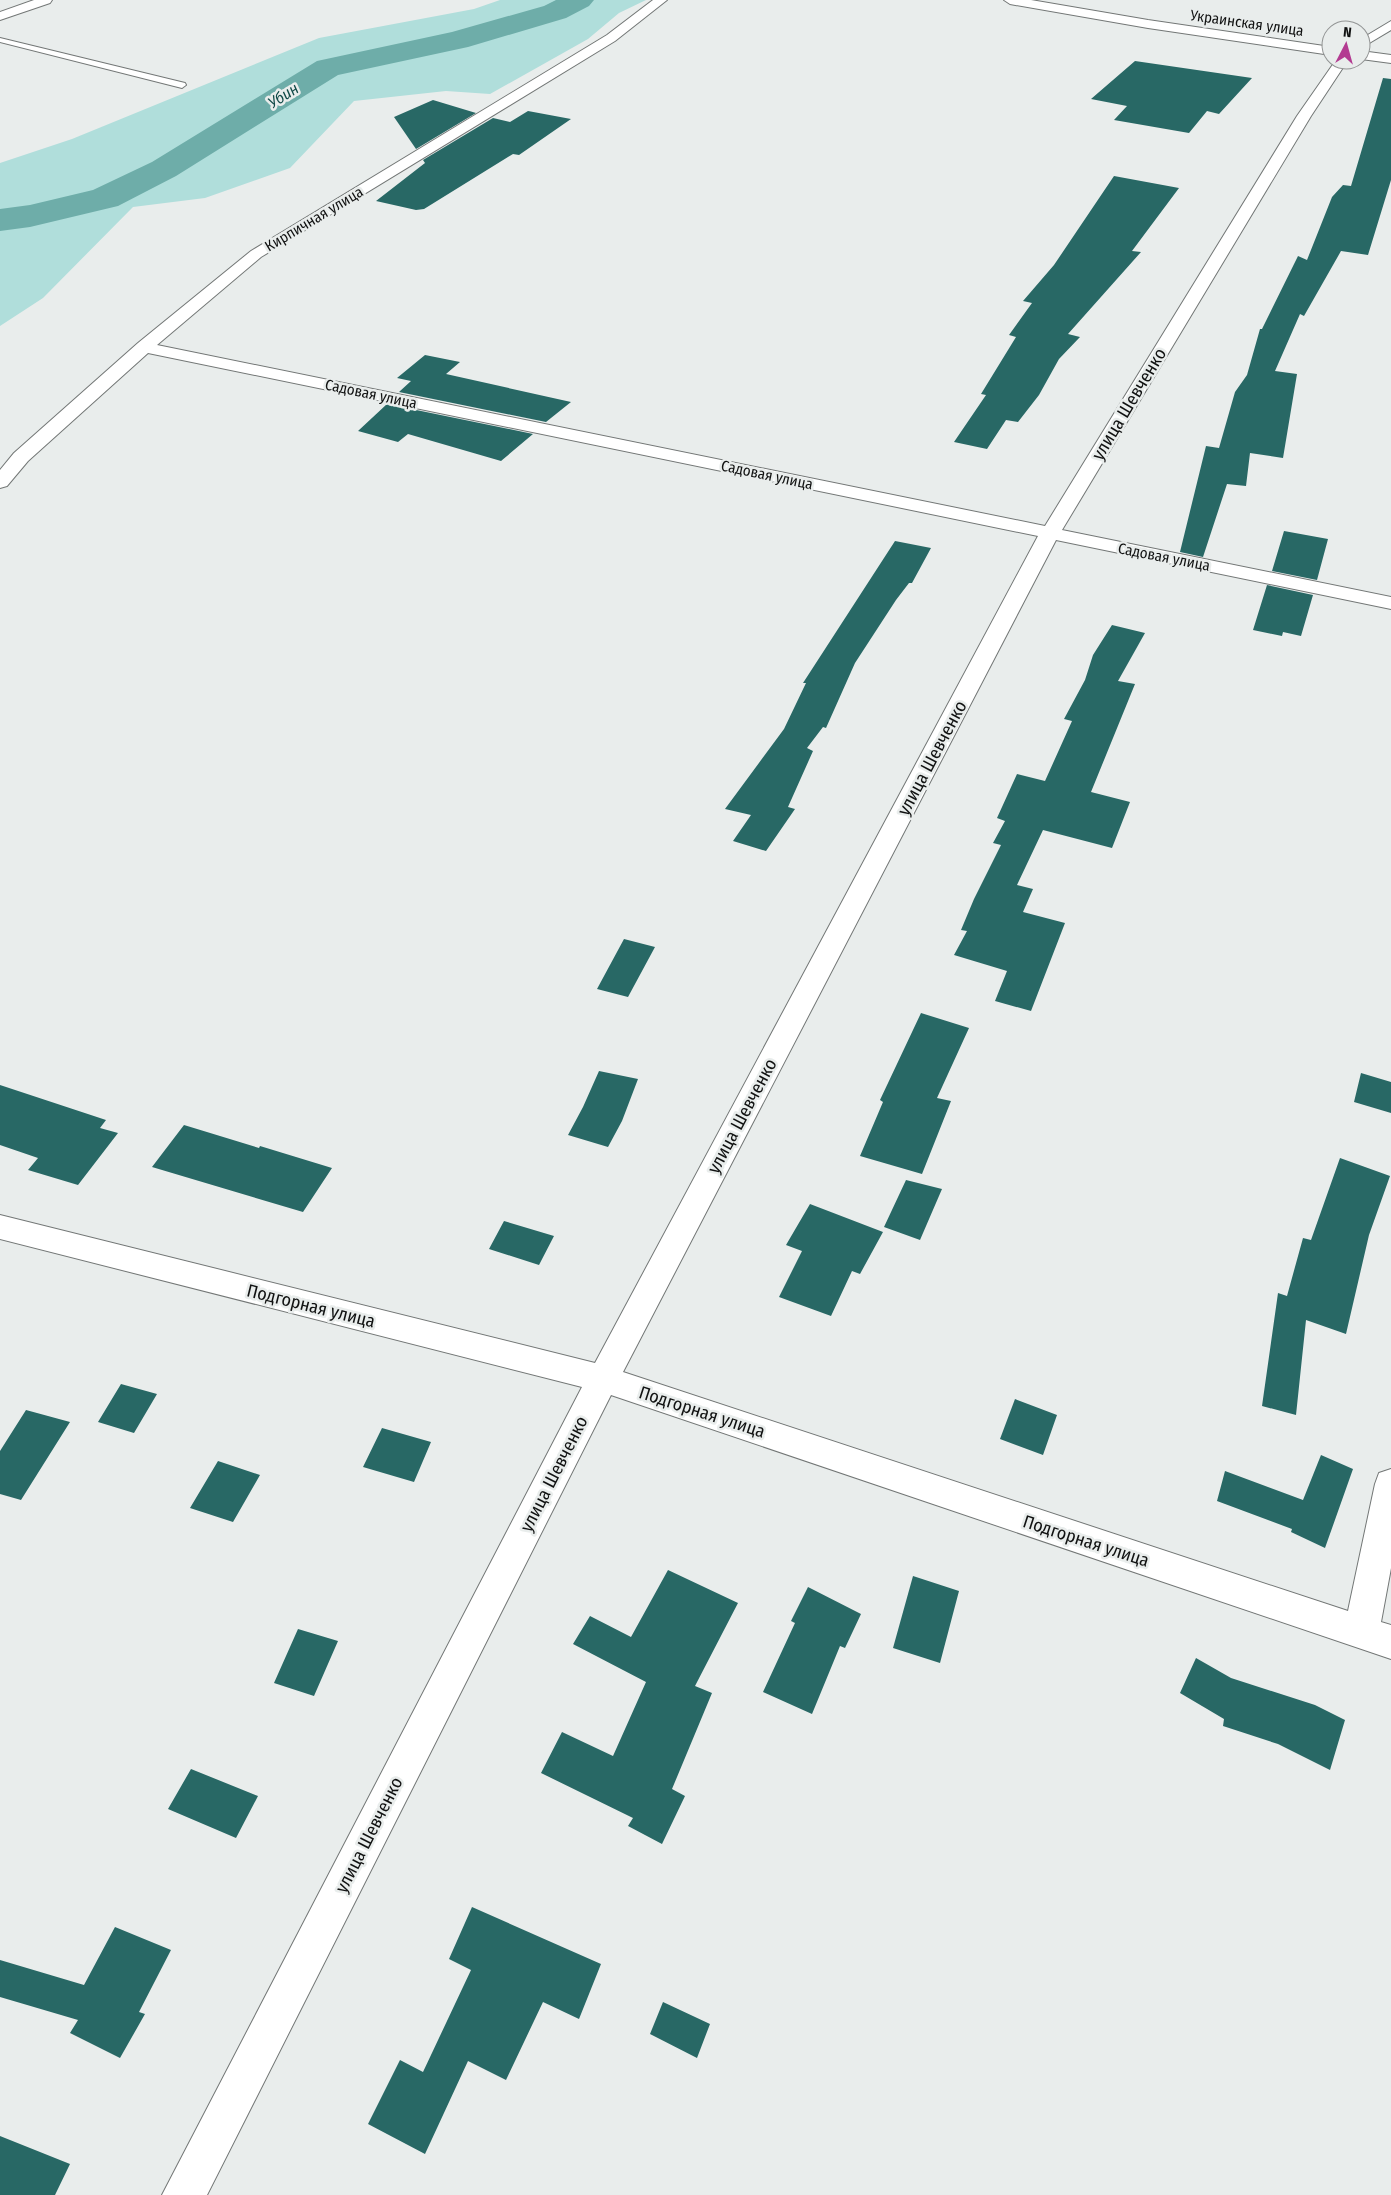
<svg xmlns="http://www.w3.org/2000/svg" width="1391" height="2195" viewBox="0 0 1391 2195" font-family="'Fira Sans Condensed',sans-serif">
	<rect width="100%" height="100%" fill="#e9edec"/>
	<path fill="#b0dedb" d="M500 0H646L619 13 588 39 490 94 446 91 354 101 290 168 205 198 133 207 43 298 0 326V163L72 139 319 38 474 9Z"/>
	<g fill="none" stroke-linecap="round" stroke-linejoin="round">
		<path fill="#6eada9" fill-rule="evenodd" d="M556 0H594L589 6 566 18 468 47 338 75 176 176 118 206 30 227 0 231V209L30 205 93 190 152 162 317 61 452 32 544 6Z"/>
	</g>
	<path fill="#286865" d="M1135 61 1252 78 1219 114 1207 111 1189 133 1114 120 1127 106 1091 99Z
		M1383 78 1391 79V180L1368 255 1341 251 1304 316 1300 314 1275 371 1297 374 1283 458 1250 453 1246 486 1227 484 1203 557 1180 552 1206 446 1219 448 1235 392 1247 375 1260 329H1262L1298 256 1307 260 1332 197 1343 185 1351 186Z
		M433 100 476 113 416 149 394 117Z
		M528 111 571 119 519 155 513 154 424 209 416 210 376 201 425 163 423 160 493 118 510 122Z
		M1114 176 1179 188 1132 251 1141 252 1068 334 1080 337 1059 359 1039 395 1018 422 1006 420 987 449 954 442 986 395 981 394 1016 337 1009 335 1032 303 1023 301 1054 265Z
		M425 355 460 362 446 374 571 402 546 422 399 392 411 381 397 378Z
		M387 404 533 434 501 461 408 434 398 442 358 431Z
		M1284 531 1328 539 1317 580 1272 571Z
		M895 541 931 548 912 583H909L896 600 855 663 826 728 823 727 807 748 813 751 788 807 795 809 766 851 733 841 751 815 725 809 784 729 806 683H803Z
		M1267 585 1313 595 1301 636 1283 632 1282 636 1253 630Z
		M1112 625 1145 633 1118 681 1135 684 1091 792 1130 802 1112 848 1043 830 1017 885 1033 889 1023 912 1065 923 1031 1011 995 1001 1007 971 954 955 967 931 961 930 974 899 1001 845 993 843 1005 821 997 818 1017 774 1045 781 1072 721 1064 719 1085 680 1093 655Z
		M624 939 655 947 628 997 597 989Z
		M921 1013 969 1028 937 1098 951 1101 922 1174 860 1156 883 1102 880 1100Z
		M599 1071 638 1079 622 1121 608 1147 568 1135 583 1107Z
		M1361 1073 1391 1082V1113L1354 1102Z
		M0 1085 106 1120 100 1128 118 1133 78 1185 28 1170 38 1158 0 1145Z
		M184 1125 259 1148 260 1146 332 1168 303 1212 152 1167Z
		M1340 1158 1390 1176 1369 1235 1346 1334 1306 1320 1296 1415 1262 1406 1278 1293 1287 1296 1303 1238 1311 1240Z
		M906 1180 942 1189 920 1240 884 1227Z
		M810 1204 883 1232 860 1274 852 1271 831 1316 779 1297 802 1251 786 1245Z
		M504 1221 554 1236 539 1265 489 1249Z
		M121 1384 157 1394 134 1433 98 1422Z
		M1015 1399 1057 1415 1043 1455 1000 1439Z
		M26 1410 70 1422 21 1500 0 1494V1451Z
		M382 1428 431 1442 414 1482 363 1467Z
		M1321 1455 1353 1469 1325 1548 1291 1532 1292 1529 1217 1501 1225 1471 1303 1500Z
		M218 1461 260 1475 233 1522 190 1508Z
		M668 1570 738 1603 695 1686 712 1693 672 1789 685 1796 662 1844 628 1826 633 1818 541 1773 562 1732 613 1756 646 1682 573 1644 590 1616 631 1637Z
		M913 1576 959 1591 940 1663 893 1648Z
		M808 1587 861 1614 845 1648 840 1646 812 1714 763 1692 795 1623 791 1621Z
		M298 1629 338 1641 314 1696 274 1683Z
		M1196 1658 1231 1678 1315 1705 1345 1720 1330 1770 1278 1744 1223 1726 1224 1719 1180 1693Z
		M191 1769 258 1796 236 1838 168 1809Z
		M472 1907 601 1964 579 2019 543 2002 506 2080 468 2061 425 2154 368 2124 400 2060 423 2072 471 1970 449 1959Z
		M115 1927 171 1950 139 2012 145 2014 120 2058 70 2033 78 2020 0 1997V1960L84 1985Z
		M663 2002 710 2024 697 2058 650 2034Z
		M0 2136 70 2164 55 2195H0Z"/>
	<g fill="none" stroke-linecap="round" stroke-linejoin="round">
		<defs>
			<path id="lane" d="M0 38 185 83 186 85 182 88 0 42Z"/>
			<path id="street" d="M653 0H667L615 41 261 257 157 345 1045 526 1297 116 1336 60H1348L1311 116 1062 530 1391 597V609L1056 540 623 1372 1348 1611 1375 1484 1379 1473 1391 1469V1568L1381 1622 1391 1625V1659L611 1395 207 2195H162L582 1387 0 1239V1215L595 1363 1038 536 148 353 28 461 7 486 0 488V470L14 453 138 343 251 251 607 35Z
				M1004 0H1031L1148 20 1331 47V55L1148 28 1010 4Z
				M1391 21V30L1361 48V39Z
				M1361 51 1391 55V63L1361 59Z"/>
			<path id="secondary" d="M34 0H52L50 3 0 20V12Z"/>
		</defs>
		<use href="#lane" stroke="#737776" stroke-width="2"/>
		<use href="#street" stroke="#737776" stroke-width="2"/>
		<use href="#secondary" stroke="#737776" stroke-width="2"/>
		<use href="#lane" fill="#fff" fill-rule="evenodd"/>
		<use href="#street" fill="#fff" fill-rule="evenodd"/>
		<use href="#secondary" fill="#fff" fill-rule="evenodd"/>
	</g>
	<g text-anchor="middle" stroke-width="5" stroke-linejoin="round" paint-order="stroke">
		<g font-size="15" fill="#111212" stroke="#e9edec">
			<text transform="translate(1247 23) rotate(8)" y="5">Украинская улица</text>
			<text transform="translate(314 219) rotate(-31)" y="5">Кирпичная улица</text>
			<text transform="translate(371 394) rotate(12)" y="5">Садовая улица</text>
			<text transform="translate(767 475) rotate(12)" y="5">Садовая улица</text>
			<text transform="translate(1164 557) rotate(11)" y="5">Садовая улица</text>
		</g>
		<g font-size="16" font-style="italic" fill="#114a48" stroke="#e9edec">
			<text transform="translate(283 95) rotate(-32)" y="6">Убин</text>
		</g>
		<g font-size="18" fill="#111212" stroke="#e9edec">
			<text transform="translate(1129 404) rotate(-59)" y="6">улица Шевченко</text>
			<text transform="translate(932 758) rotate(-62)" y="6">улица Шевченко</text>
			<text transform="translate(742 1116) rotate(-62)" y="6">улица Шевченко</text>
			<text transform="translate(311 1306) rotate(14)" y="6">Подгорная улица</text>
			<text transform="translate(702 1412) rotate(18)" y="6">Подгорная улица</text>
			<text transform="translate(554 1474) rotate(-63)" y="6">улица Шевченко</text>
			<text transform="translate(1086 1541) rotate(18)" y="6">Подгорная улица</text>
			<text transform="translate(369 1835) rotate(-63)" y="6">улица Шевченко</text>
		</g>
	</g>
	<g transform="translate(1346 45) rotate(6)"><circle r="24" fill="#e9edec" stroke="#939595"/>
	<path d="M0-4L9 19L0 12L-9 19Z" fill="#b33b91"/>
	<text y="-8" font-size="14" font-weight="bold" text-anchor="middle" fill="#111212">N</text>
	</g>
</svg>
